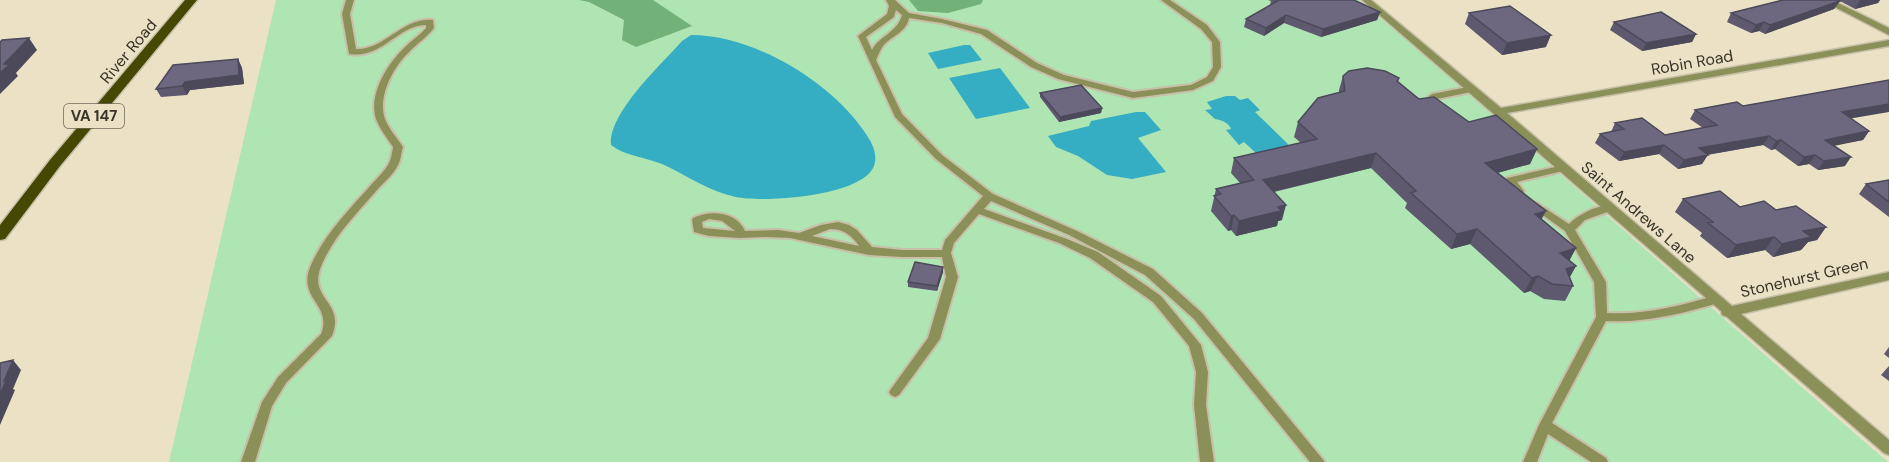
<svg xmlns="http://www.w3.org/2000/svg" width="1889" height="462" viewBox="0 0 1889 462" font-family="'DM Sans',sans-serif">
	<rect width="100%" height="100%" fill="#ebe2c6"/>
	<path fill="#afe4b3" d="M276 0H1359C1538 151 1710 309 1888 462H169Z"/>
	<path fill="#72b278" d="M579 0H653L692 26 636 47 622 40 624 20 589 2Z
		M909 0H983L981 4 948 13 918 11Z"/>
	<path fill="#35aec3" d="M691 35C752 35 826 79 861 127 870 139 880 154 873 168 859 196 765 203 736 197 710 192 686 175 662 164 645 157 625 156 611 145 608 113 662 64 682 41Z
		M964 45H970L982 60 938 69 928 53Z
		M1000 68 1030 108 976 119 949 78Z
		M1226 96H1235L1240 100 1248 98 1260 110 1255 112 1292 148 1257 154 1244 142 1239 145 1226 130 1231 129C1229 123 1222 120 1215 119L1205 110 1212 109 1207 102Z
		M1136 112H1145L1161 130 1138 138 1166 172 1132 179 1107 175 1078 156 1056 147 1048 136 1089 126 1091 121Z"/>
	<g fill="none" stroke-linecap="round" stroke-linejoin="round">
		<defs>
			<path id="lane" d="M346 0H354L350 14 356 49C385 50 402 17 433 20L434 28C427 37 418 43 410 51 394 66 377 96 385 119 389 129 397 138 403 147 401 153 401 160 398 165 394 174 384 182 377 190 358 212 334 236 322 264 306 300 346 300 332 336L286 383 272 406 255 462H241L262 402 278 377 321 334C333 304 296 299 311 265 324 235 349 210 370 186 376 179 383 173 388 165 391 160 392 153 393 147 387 138 380 129 376 119 368 94 388 63 405 47 412 40 420 35 426 28V25C396 26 383 59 349 54L342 14Z
				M886 0H895L909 13 942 19 987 30 1037 63 1064 75 1133 92 1191 85 1207 77 1213 67 1212 42 1201 29 1161 0H1170L1207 25 1220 42 1221 67 1213 81 1193 90 1133 98 1058 79 1031 67 981 34 942 23 909 18C906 33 891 36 883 46 880 50 878 56 876 60L902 114 942 155 993 194 1077 231 1153 269 1202 313 1325 462H1310L1194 319 1145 275 1069 235 991 201 984 209 1067 239 1098 252 1161 296 1201 345 1208 372 1206 405 1214 462H1200L1194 405 1196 372 1189 346 1153 302 1090 258 1059 243 979 214 954 243 951 253 958 277 940 339 899 395 895 397 891 395 889 392 891 389 928 338 946 277 942 257H902L869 255 790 238 767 237 740 238 709 236 694 232 692 220 693 218C710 210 736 211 745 231L778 230 799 233 821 225 838 222 849 225 857 230 872 247 902 250H942L945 240 983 196 936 159 895 117 858 36 887 14 889 6ZM896 10 902 15C898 32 879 36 872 50L866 37 894 17ZM709 219 722 221 735 231 703 228 702 222ZM830 229C844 229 851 235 859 246L812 236Z
				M1473 86 1477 89 1476 91 1432 100 1428 97 1432 94Z
				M1564 165 1569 168 1567 170 1517 182 1524 191 1519 194 1515 193 1506 180 1507 178Z
				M1537 203 1569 224C1579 214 1598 204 1613 206L1614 208 1613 210 1585 220 1575 230 1606 282 1607 313C1645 315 1679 306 1714 296L1718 297 1720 300 1718 303C1681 314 1645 323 1606 321L1552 423 1606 458 1608 462H1591L1548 434 1537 462H1523L1539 425 1596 317 1594 282 1565 231 1533 208 1532 206 1533 204Z"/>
			<path id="street" d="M1362 0H1371L1501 108 1889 40V46L1507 113 1732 306 1889 272V280L1741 314 1889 440V455L1884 453 1727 317 1722 315 1721 311Z
				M1821 0H1832L1889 28V35Z"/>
			<path id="primary" d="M185 0H197L60 166 5 239 0 240V225L50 160Z"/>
		</defs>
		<use href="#lane" stroke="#c7bfa7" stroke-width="4"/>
		<use href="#street" stroke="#c7bfa7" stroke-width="3"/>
		<use href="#primary" stroke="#c7bfa7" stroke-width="3"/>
		<use href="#lane" fill="#8b9059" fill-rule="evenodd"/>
		<use href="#street" fill="#8b9059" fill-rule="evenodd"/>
		<use href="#primary" fill="#454802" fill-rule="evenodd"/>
	</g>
	<path fill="#5e596e" d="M1268 0H1354L1380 12 1377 20 1321 37 1284 23 1264 36 1244 27 1246 19 1270 5 1271 1Z
		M1783 0H1880L1878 3 1855 9 1840 1 1834 9 1765 34 1759 31 1751 33 1727 22 1731 13Z
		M1469 13 1546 47 1502 55 1465 24Z
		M1614 22 1696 34 1692 42 1642 51 1610 30Z
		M238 59 242 68 244 84 190 90 187 95 161 97 156 89Z
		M1343 76 1399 78 1398 82 1419 99 1469 122 1537 149 1530 164 1497 173 1542 219 1576 248 1569 261 1576 266 1570 277 1573 286 1565 301 1544 299 1530 291 1524 293 1470 244 1451 249 1405 208 1407 203 1371 168 1274 192 1282 220 1278 221 1277 226 1236 236 1231 230 1228 231 1211 211 1216 189 1240 183 1231 173 1234 158 1301 143 1294 137 1298 122 1339 92V90Z
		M1040 93 1102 108 1101 113 1059 122 1040 97Z
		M1743 106 1851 119 1869 131 1863 140 1834 145 1845 166 1818 170 1809 164 1798 166 1775 149 1771 150 1763 145 1707 155 1702 164 1678 169 1659 154 1619 161 1595 143 1600 134 1611 132 1615 123 1665 135 1703 128 1690 119 1695 110Z
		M1889 180V217L1859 194 1866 184Z
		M1683 199 1740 207 1776 210 1826 227 1817 240 1808 242 1801 250 1773 257 1765 250 1727 258 1700 236 1702 233 1675 212Z
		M943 272 937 291 908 287V282Z
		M1889 347V358L1884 354Z
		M1889 366V381L1881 375Z"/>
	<path fill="#4c495a" d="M1860 0H1880L1878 3 1855 9Z
		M1840 1 1834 9 1765 34 1770 25Z
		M1380 12 1377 20 1321 37 1323 29Z
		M1286 15 1284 23 1264 36 1266 28Z
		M1764 22 1759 31 1751 33 1756 25Z
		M1696 34 1692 42 1642 51 1646 43Z
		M1551 35 1546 47 1502 55 1507 43Z
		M29 38 37 50 16 73 18 76 0 94V73L4 64Z
		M238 59 242 68 244 84 190 90 187 95 182 86 185 82Z
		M1889 104V112L1836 121 1842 112Z
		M1102 108 1101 113 1059 122 1060 117Z
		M1869 131 1863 140 1819 149 1825 140Z
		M1769 136 1763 145 1694 157 1699 148Z
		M1781 140 1775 149 1771 150 1776 141Z
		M1664 145 1659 154 1619 161 1624 152Z
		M1537 149 1530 164 1479 178 1485 163Z
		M1376 153 1371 168 1259 195 1263 180Z
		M1708 155 1702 164 1678 169 1684 160Z
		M1815 155 1809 164 1798 166 1804 157Z
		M1851 157 1845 166 1818 170 1824 161Z
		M1286 205 1282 220 1278 221 1277 226 1236 236 1239 221 1278 207Z
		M1546 211 1538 226 1535 214Z
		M1234 215 1231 230 1228 231 1231 216Z
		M1826 227 1817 240 1808 242 1801 250 1773 257 1782 244 1803 231Z
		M1477 229 1470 244 1451 249 1457 234Z
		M1774 237 1765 250 1727 258 1736 245Z
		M1576 248 1568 263 1560 253Z
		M1576 266 1567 281 1566 269Z
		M943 267V272L937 291V286Z
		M1538 276 1530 291 1524 293 1532 278Z
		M13 360 21 370 13 389 15 390 0 425V395L4 381Z"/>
	<path fill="#6d6880" stroke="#4c495a" stroke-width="1.5" d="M1279 0H1354L1380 12 1323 29 1286 15 1266 28 1246 19Z
		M1783 0H1837L1840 1 1770 25 1764 22 1756 25 1731 13Z
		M1510 6 1551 35 1507 43 1469 13Z
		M1661 12 1696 34 1646 43 1614 22Z
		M29 38 4 64H10L0 73V42L2 40Z
		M238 59 239 75 185 82 182 86 156 89 173 65Z
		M1367 68 1385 71 1399 78 1397 81 1419 99 1434 97 1469 122 1496 115 1537 149 1485 163 1546 211 1535 214 1576 248 1560 253 1576 266 1566 269 1573 286 1552 284 1538 276 1532 278 1477 229 1457 234 1411 193 1416 191 1376 153 1263 180 1286 205 1278 207 1281 211 1239 221 1234 215 1231 216 1214 196 1221 194 1216 189 1254 180 1234 158 1317 139 1298 122 1318 98 1345 91 1343 76 1349 71Z
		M1889 80V104L1842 112 1869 131 1825 140 1851 157 1824 161 1815 155 1804 157 1781 140 1776 141 1769 136 1699 148 1708 155 1684 160 1664 145 1624 152 1600 134 1624 129 1615 123 1642 118 1665 135 1717 125 1695 110 1737 102 1743 106Z
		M1081 85 1102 108 1060 117 1040 93Z
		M1889 180V202L1866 184Z
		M1720 191 1740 207 1764 201 1776 210 1796 206 1826 227 1803 231 1811 237 1782 244 1774 237 1736 245 1708 223 1713 222 1683 199Z
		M915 262 943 267 937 286 908 282Z
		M13 360 4 381H6L0 395V363Z"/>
	<g text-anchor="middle" stroke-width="6" stroke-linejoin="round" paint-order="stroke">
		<rect fill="#ebe2c6" stroke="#6e6858" stroke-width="1.5" x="64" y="104" width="60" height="24" rx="4.5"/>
		<g font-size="15" font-weight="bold" fill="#383429">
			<text x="94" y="121">VA 147</text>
		</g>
		<g font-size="16" fill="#383429" stroke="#ebe2c6">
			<text transform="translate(128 51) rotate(-50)" y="6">River Road</text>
			<text transform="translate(1692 62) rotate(-10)" y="6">Robin Road</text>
			<text transform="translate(1639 212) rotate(41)" y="6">Saint Andrews Lane</text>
			<text transform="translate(1804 277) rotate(-13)" y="6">Stonehurst Green</text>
		</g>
	</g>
</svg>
